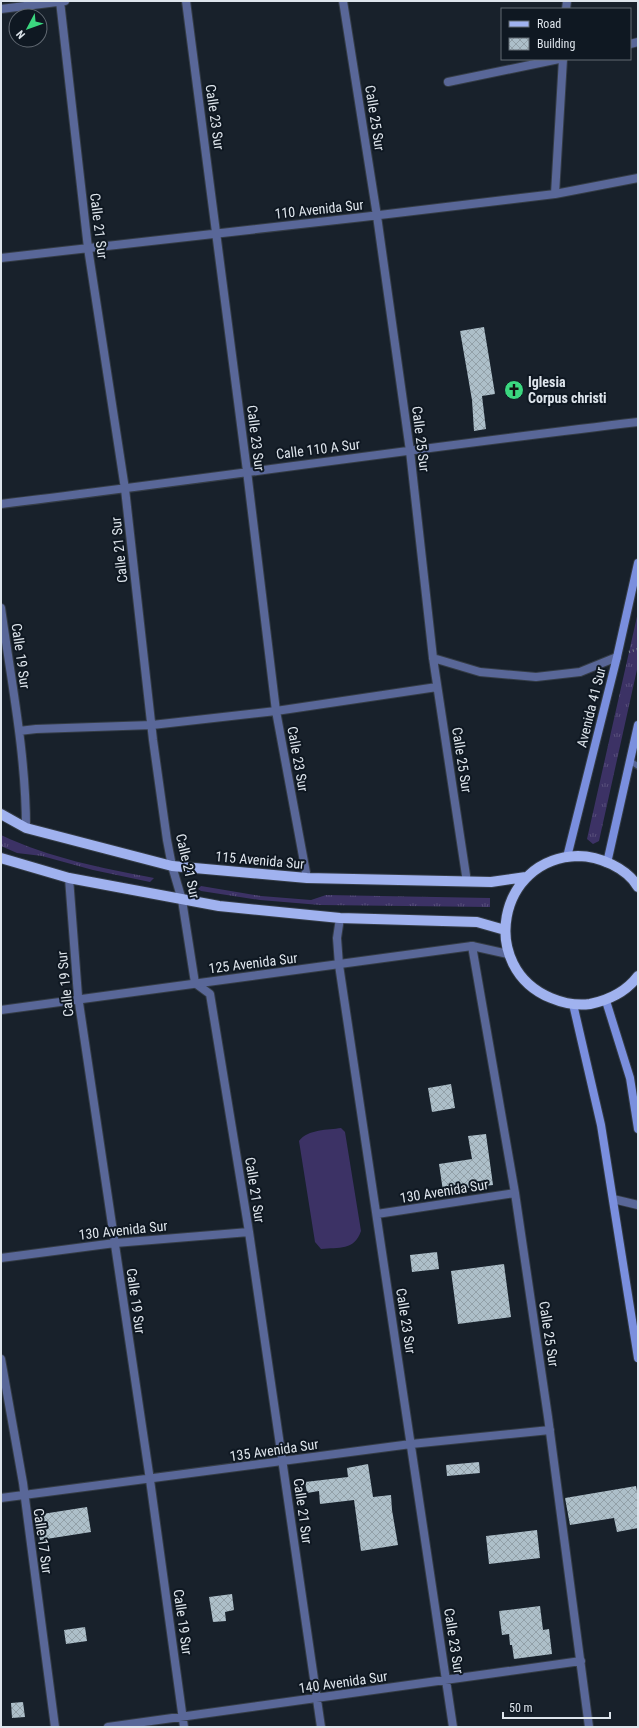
<svg xmlns="http://www.w3.org/2000/svg" width="639" height="1728" viewBox="0 0 639 1728" font-family="'Roboto Condensed',sans-serif">
	<defs>
		<pattern id="grass-tufts" width="24" height="20" patternUnits="userSpaceOnUse"><rect width="24" height="20" fill="#3c3265"/><path d="M3 7l-1-3M5 7V3M7 7l1-3M15 17l-1-3M17 17v-4M19 17l1-3" fill="none" stroke="#58507b"/></pattern>
		<pattern id="building-cross-hatch" width="8" height="8" patternUnits="userSpaceOnUse"><rect width="8" height="8" fill="#adbfc9"/><path d="M0 0l8 8M0 8l8-8" fill="none" stroke="#92a0a8"/></pattern>
	</defs>
	<rect width="100%" height="100%" fill="#18212b"/>
	<path fill="url(#grass-tufts)" d="M638 612V665L599 841 593 844 587 839Z
		M1 835C50 858 101 868 154 878L150 882 93 870 42 856 17 853 1 846Z
		M201 886 261 896 311 900 326 895 490 898V907L320 905 260 900 201 891 198 889Z"/>
	<path fill="#3c3265" d="M341 1128 345 1132 361 1231C354 1251 339 1247 321 1249L315 1242 299 1141C308 1129 328 1130 341 1128Z"/>
	<path fill="url(#building-cross-hatch)" d="M484 327 495 394 482 396 486 429 474 431 472 400 460 331Z
		M451 1084 455 1108 432 1112 428 1088Z
		M486 1134 493 1185 443 1191 439 1164 472 1159 468 1136Z
		M437 1252 439 1269 412 1272 410 1255Z
		M504 1264 511 1317 458 1324 451 1271Z
		M479 1462 480 1473 447 1476 446 1465Z
		M368 1464 373 1497 391 1495 392 1510 398 1545 361 1551 354 1500 320 1504 319 1491 307 1493 305 1482 348 1477 347 1468Z
		M636 1486 638 1497V1528L617 1532 614 1518 570 1525 565 1498Z
		M87 1507 91 1532 40 1540 36 1515Z
		M537 1530 540 1558 489 1564 486 1536Z
		M232 1594 234 1610 225 1612 226 1621 213 1622 209 1597Z
		M540 1606 543 1630 549 1629 552 1654 514 1659 512 1645H510L509 1634 502 1635 499 1611Z
		M85 1627 87 1641 66 1644 64 1630Z
		M23 1702 25 1717 12 1718 11 1703Z"/>
	<g fill="none" stroke-linecap="round" stroke-linejoin="round">
		<defs>
			<path id="service" d="M630 761 638 766"/>
			<path id="minor" d="M60 1 88 248 125 489 153 740 167 840 172 866 182 900 195 983 210 994 249 1232 321 1727
				M186 1 247 471 276 711 307 878
				M343 1 377 216 410 451 433 658 467 882
				M1 9 65 1
				M566 9 567 1
				M630 44 638 42
				M448 82 559 59
				M555 194 563 59
				M1 258 363 217 555 194 638 178
				M1 504C214 478 425 447 638 422
				M1 608C11 680 26 754 26 828
				M433 658 480 672 536 677 580 672 617 657
				M19 731 36 729 152 725 276 711 437 687
				M69 878 78 996 150 1480 184 1727
				M340 918 337 938 339 965 453 1727
				M472 946 515 1193 548 1417 589 1727
				M613 1199 638 1205
				M377 1214 515 1193
				M1 1258 115 1243 249 1232
				M1 1359 23 1483 55 1727
				M1 1498 411 1444 550 1430
				M108 1727 581 1661"/>
			<path id="tertiary" d="M1 1010 472 946 508 954"/>
			<path id="secondary" d="M567 857 617 657 638 563
				M607 863 638 725
				M606 1001 630 1078 638 1129
				M573 1004 601 1125 638 1358"/>
			<path id="primary" d="M1 814 26 828 172 866 307 878 491 882 526 877
				M1 858 69 878 219 906 340 918 477 922 505 930
				M638 887C627 868 599 856 578 856 497 858 478 968 551 998 563 1003 576 1006 590 1004 609 1000 626 992 638 976"/>
		</defs>
		<use href="#service" stroke="#343c46" stroke-width="8"/>
		<use href="#minor" stroke="#343c46" stroke-width="10"/>
		<use href="#tertiary" stroke="#343c46" stroke-width="10"/>
		<use href="#secondary" stroke="#343c46" stroke-width="10"/>
		<use href="#primary" stroke="#343c46" stroke-width="12"/>
		<path stroke="#767e87" stroke-width="2.5" stroke-dasharray="1 3" stroke-linecap="butt" d="M629 652 638 649"/>
		<use href="#service" stroke="#596798" stroke-width="5.5"/>
		<use href="#minor" stroke="#596798" stroke-width="8"/>
		<use href="#tertiary" stroke="#596798" stroke-width="8"/>
		<use href="#secondary" stroke="#7a8fde" stroke-width="8"/>
		<use href="#primary" stroke="#a0b2ef" stroke-width="10"/>
	</g>
	<defs>
		<symbol id="church-disc" viewBox="-11 -11 22 22"><circle r="9.5" fill="#3bd77f" stroke="#0f1822"/><path d="M-1.2-6h2.4v3.5h3.3v2.4h-3.3V6h-2.4V-.1h-3.3v-2.4h3.3Z" fill="#111"/></symbol>
	</defs>
	<g fill-rule="evenodd">
		<use href="#church-disc" x="503" y="379" width="22" height="22"/>
	</g>
	<g text-anchor="middle" stroke-width="4" stroke-linejoin="round" paint-order="stroke">
		<g font-size="14" fill="#dee5ec" stroke="#0f1822">
			<text transform="translate(215 117) rotate(82)" y="5">Calle 23 Sur</text>
			<text transform="translate(375 118) rotate(81)" y="5">Calle 25 Sur</text>
			<text transform="translate(319 209) rotate(-6)" y="5">110 Avenida Sur</text>
			<text transform="translate(99 226) rotate(83)" y="5">Calle 21 Sur</text>
			<text transform="translate(256 438) rotate(83)" y="5">Calle 23 Sur</text>
			<text transform="translate(421 439) rotate(83)" y="5">Calle 25 Sur</text>
			<text transform="translate(318 449) rotate(-7)" y="5">Calle 110 A Sur</text>
			<text transform="translate(119 550) rotate(-96)" y="5">Calle 21 Sur</text>
			<text transform="translate(21 656) rotate(82)" y="5">Calle 19 Sur</text>
			<text transform="translate(591 707) rotate(-76)" y="5">Avenida 41 Sur</text>
			<text transform="translate(298 759) rotate(80)" y="5">Calle 23 Sur</text>
			<text transform="translate(462 760) rotate(81)" y="5">Calle 25 Sur</text>
			<text transform="translate(260 860) rotate(5)" y="5">115 Avenida Sur</text>
			<text transform="translate(188 866) rotate(77)" y="5">Calle 21 Sur</text>
			<text transform="translate(253 963) rotate(-7)" y="5">125 Avenida Sur</text>
			<text transform="translate(65 984) rotate(-96)" y="5">Calle 19 Sur</text>
			<text transform="translate(255 1190) rotate(81)" y="5">Calle 21 Sur</text>
			<text transform="translate(444 1191) rotate(-9)" y="5">130 Avenida Sur</text>
			<text transform="translate(123 1230) rotate(-6)" y="5">130 Avenida Sur</text>
			<text transform="translate(136 1301) rotate(82)" y="5">Calle 19 Sur</text>
			<text transform="translate(406 1321) rotate(81)" y="5">Calle 23 Sur</text>
			<text transform="translate(549 1334) rotate(81)" y="5">Calle 25 Sur</text>
			<text transform="translate(274 1450) rotate(-8)" y="5">135 Avenida Sur</text>
			<text transform="translate(303 1511) rotate(82)" y="5">Calle 21 Sur</text>
			<text transform="translate(43 1541) rotate(82)" y="5">Calle 17 Sur</text>
			<text transform="translate(183 1622) rotate(82)" y="5">Calle 19 Sur</text>
			<text transform="translate(454 1641) rotate(81)" y="5">Calle 23 Sur</text>
			<text transform="translate(343 1682) rotate(-8)" y="5">140 Avenida Sur</text>
		</g>
		<g font-size="14" font-weight="bold" fill="#dee5ec" stroke="#0f1822" text-anchor="start">
			<text x="528" y="387">Iglesia<tspan x="528" dy="16">Corpus christi</tspan></text>
		</g>
	</g>
	<rect width="639" height="1728" fill="none" stroke="#dee5ec" stroke-width="4"/>
	<rect x="501" y="8" width="130" height="52" fill="#0f1822" stroke="#626a73"/>
	<rect x="509" y="21" width="20" height="6" fill="#a0b2ef" stroke="#626a73"/>
	<text x="537" y="28" font-size="12" fill="#dee5ec">Road</text>
	<rect x="509" y="38" width="20" height="12" fill="url(#building-cross-hatch)" stroke="#626a73"/>
	<text x="537" y="48" font-size="12" fill="#dee5ec">Building</text>
	<g transform="translate(28 28) rotate(229)"><circle r="19" fill="#0f1822" stroke="#626a73"/>
	<path d="M0-3L7 15L0 10L-7 15Z" fill="#3bd77f"/>
	<text y="-6" font-size="11" font-weight="bold" text-anchor="middle" fill="#dee5ec">N</text>
	</g>
	<path d="M503 1712v6h107v-6" fill="none" stroke="#dee5ec" stroke-width="2"/>
	<text x="509" y="1712" font-size="12" fill="#dee5ec" stroke="#0f1822" stroke-width="3" paint-order="stroke">50 m</text>
</svg>
